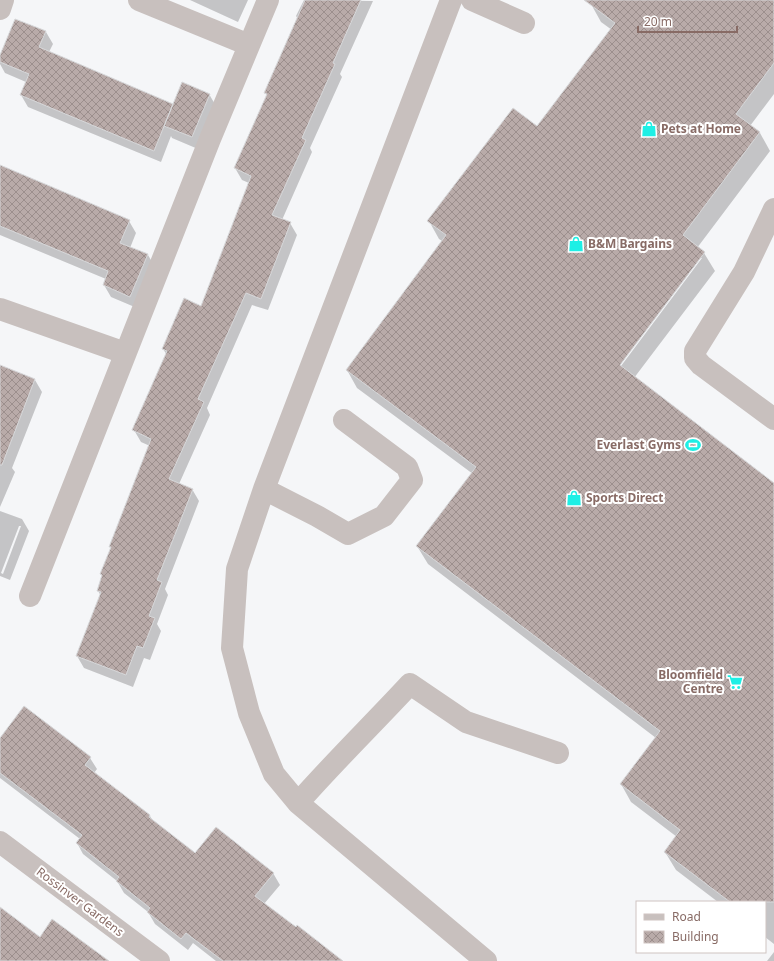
<svg xmlns="http://www.w3.org/2000/svg" width="774" height="961" viewBox="0 0 774 961" font-family="'Noto Sans',sans-serif">
	<defs>
		<pattern id="building-cross-hatch" width="8" height="8" patternUnits="userSpaceOnUse"><rect width="8" height="8" fill="#b9aba9"/><path d="M0 0l8 8M0 8l8-8" fill="none" stroke="#9c8f8d"/></pattern>
	</defs>
	<rect width="100%" height="100%" fill="#f5f6f8"/>
	<path fill="#0003" fill-rule="evenodd" d="M190 0H248L238 22Z
		M304 0 373 1 340 74 342 77 310 148 312 152 282 220 290 223 297 235 268 310 252 305 207 408 210 415 179 484 192 489 199 501 165 589 168 595 157 624 161 631 150 660 144 658 133 687 84 668 77 656 101 596 98 591 103 577 101 574 111 548 110 546 150 446 141 442 134 430 167 355 163 349 202 307 249 183 242 180 235 168 267 96 265 93 298 19 296 16Z
		M594 0H774V94L750 126 760 133 770 151 697 248 704 253 715 271 634 378 774 484V944L765 937V902H718L676 870 665 852 677 837 631 802 621 784 656 738 428 564 417 546 473 474 357 388 347 370 442 241 439 239 429 221 537 128 612 30 601 22 591 4ZM700 258H702L618 370 616 369Z
		M16 20 46 32 53 44 49 52 173 105 209 94 216 106 198 149 172 138 171 136 161 162 28 107 21 95 26 82 5 73 0 64V58Z
		M0 167 129 221 136 233 130 248 148 255 155 267 137 308 111 297 104 285 106 279 0 235Z
		M0 366 35 380 42 392 12 468 15 472 0 507Z
		M0 511 22 519 29 531 10 580 0 576ZM19 526H21L3 574 1 573Z
		M0 739 90 758 97 769 94 773 150 816 153 821 194 853 273 873 280 885 264 904 335 961H216L193 943 188 950 155 924 148 912 124 893 117 881 83 854 77 843 80 839 0 778Z
		M774 952V961H767Z"/>
	<path fill="url(#building-cross-hatch)" stroke="#d7d8da" d="M305 0H361L333 63 335 64 302 138 306 140 272 215 291 222 261 299 246 293 198 399 204 402 169 479 193 489 157 580 162 582 149 616 155 618 143 648 137 646 126 675 76 656 101 592 97 591 102 575 100 574 111 547H109L151 439 132 430 167 351 162 349 184 298 201 306 251 176 234 168 267 94 264 93Z
		M584 0H774V63L736 114 760 132 683 235 705 252 620 365 774 483V902H730L664 852 680 830 620 784 660 731 416 546 476 467 346 370 446 235 427 221 513 108 537 126 615 23Z
		M15 19 46 31 39 47 173 104 154 151 20 95 29 74 0 62V55Z
		M182 82 210 94 192 137 164 126Z
		M0 165 130 220 120 243 148 254 130 297 103 285 108 271 0 226Z
		M0 365 35 379 2 465H0Z
		M24 706 91 757 85 765 150 815 149 817 194 852 195 853 216 827 274 873 255 896 296 927 297 925 343 961H223L186 933 181 939 147 912 150 908 116 881 119 877 76 843 82 835 0 773V738Z
		M0 907 40 937 52 919 109 961H0Z"/>
	<g fill="none" stroke-linecap="round" stroke-linejoin="round">
		<path stroke="#c8c0be" stroke-width="22" d="M139 0 249 45
			M451 0 264 489 237 569 232 648 249 713 274 774 298 803 486 961
			M472 0 524 23
			M0 9 3 0
			M774 209 744 272 695 351V358L701 365 774 419
			M0 309 125 353
			M264 489 317 516 348 534 384 516 412 480 407 467 344 420
			M30 596 210 139 268 0
			M298 803C334 762 373 724 410 684L466 722 558 753
			M0 842 159 961"/>
	</g>
	<defs>
		<symbol id="shop-bare" viewBox="-9 -9 18 18"><path d="M-5-2.5h2.3a2.7 3.5 0 0 1 5.4 0H5L5.5 6h-11ZM-1.5-2.5h3a1.5 2.3 0 0 0-3 0Z" fill="#1eefe5" stroke="#fff" stroke-width="2.5" paint-order="stroke"/></symbol>
		<symbol id="stadium-bare" viewBox="-9 -9 18 18"><path d="M0-5a6.5 5 0 1 0 0 10a6.5 5 0 1 0 0-10ZM-3.5-1.8h7v3.6h-7Z" fill="#1eefe5" stroke="#fff" stroke-width="2.5" paint-order="stroke"/></symbol>
		<symbol id="supermarket-bare" viewBox="-9 -9 18 18"><path d="M-6-5.5h2.5l.6 2H6L4.5 2H-2.5L-4.4-4H-6ZM-1.5 3.2a1.3 1.3 0 1 0 .1 0ZM3 3.2a1.3 1.3 0 1 0 .1 0Z" fill="#1eefe5" stroke="#fff" stroke-width="2.5" paint-order="stroke"/></symbol>
	</defs>
	<g fill-rule="evenodd">
		<use href="#shop-bare" x="638" y="118" width="22" height="22"/>
		<use href="#shop-bare" x="565" y="233" width="22" height="22"/>
		<use href="#stadium-bare" x="682" y="434" width="22" height="22"/>
		<use href="#shop-bare" x="563" y="487" width="22" height="22"/>
		<use href="#supermarket-bare" x="724" y="671" width="22" height="22"/>
	</g>
	<g text-anchor="middle" stroke-width="4" stroke-linejoin="round" paint-order="stroke">
		<g font-size="12" font-weight="bold" fill="#886b65" stroke="#fff" text-anchor="start">
			<text x="661" y="133">Pets at Home</text>
			<text x="588" y="248">B&amp;M Bargains</text>
			<text x="681" y="449" text-anchor="end">Everlast Gyms</text>
			<text x="586" y="502">Sports Direct</text>
			<text x="723" y="679" text-anchor="end">Bloomfield<tspan x="723" dy="14">Centre</tspan></text>
		</g>
		<g font-size="12" fill="#886b65" stroke="#fff">
			<text transform="translate(80 902) rotate(37)" y="4">Rossinver Gardens</text>
		</g>
	</g>
	<rect x="636" y="901" width="130" height="52" fill="#ffffff" stroke="#cfc4c1"/>
	<rect x="644" y="914" width="20" height="6" fill="#c8c0be" stroke="#cfc4c1"/>
	<text x="672" y="921" font-size="12" fill="#886b65">Road</text>
	<rect x="644" y="931" width="20" height="12" fill="url(#building-cross-hatch)" stroke="#cfc4c1"/>
	<text x="672" y="941" font-size="12" fill="#886b65">Building</text>
	<path d="M638 26v6h99v-6" fill="none" stroke="#886b65" stroke-width="2"/>
	<text x="644" y="26" font-size="12" fill="#886b65" stroke="#ffffff" stroke-width="3" paint-order="stroke">20 m</text>
</svg>
